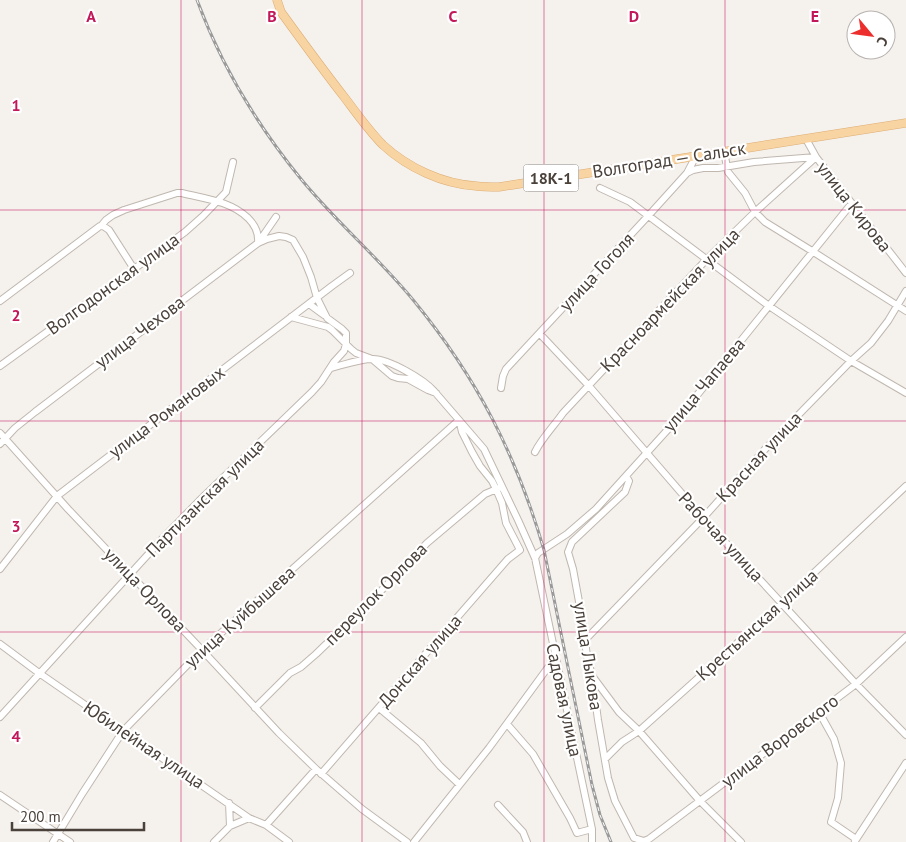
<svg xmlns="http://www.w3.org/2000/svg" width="906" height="842" viewBox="0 0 906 842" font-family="'PT Sans',sans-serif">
	<rect width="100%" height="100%" fill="#f5f1ed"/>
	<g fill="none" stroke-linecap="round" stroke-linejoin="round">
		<defs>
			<path id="minor" d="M806 139 816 157 906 273
				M724 152 728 172 745 193 755 212 765 222 812 251 906 311
				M687 173 693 170 703 168H718L754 162 816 157
				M600 188 630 202 769 306 851 361 906 393
				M0 301 100 226H103L109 230 134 269
				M309 304 324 315
				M291 317 328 327 332 330 351 349 356 353 372 359 392 376 398 378 408 379 428 390 436 393
				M540 334 589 386 703 518 856 684 906 735
				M0 366 185 232 203 216 226 192 233 162
				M331 368C344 365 358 359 373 359 389 359 423 379 434 391L484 449 518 520 535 558 592 829V842
				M501 388 503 376 506 369 649 215 687 173 696 156
				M0 433 68 509 202 650 279 733 316 769 362 809 407 842
				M0 444 15 428 35 412 258 243 276 217
				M535 452C542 438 554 426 563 413L707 259 755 212 816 157
				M626 476 629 481 625 492 572 542 568 552 573 569 582 618 587 656 592 676 598 720 608 778 615 801 634 838 644 841 649 839 856 684 906 637
				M535 558 538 553 567 534 596 509 681 415 852 203
				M0 569 57 496 332 286 350 273
				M585 640 703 518 767 447 851 361 871 343 888 321 906 291
				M0 644 39 673 249 818 266 825 289 842
				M593 677 619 712 639 731 700 801 741 842
				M255 708 290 673 301 667 316 654 376 596 427 543 485 494 499 488
				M379 708 421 743 440 766 459 784
				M819 712 834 739 841 763 838 798 831 822 856 839
				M0 717 163 538 199 501 312 392 321 382 334 362 344 351 346 344V333L342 329 327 318 317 298 311 277 303 257 293 240 286 237 279 236 267 239 258 243C259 233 255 225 248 218 230 201 206 199 182 193H177L124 210 113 215 106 220 101 226
				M507 724 533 754 570 818 577 833 592 829
				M605 759 622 742 639 731 782 603 906 486
				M321 774 508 559 520 550 506 523 502 503 496 489 492 481 480 466 472 452 462 432 460 423
				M0 795 70 842
				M229 803 230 826
				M498 805 523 832 527 842
				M266 825 316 769
				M855 841 906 763
				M53 842 82 794 123 731 202 650 459 420
				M214 842 230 826 249 818
				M414 842 489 748 549 666 556 663"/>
			<path id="major" d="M277 0 281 12C302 41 323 70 345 98 357 114 369 131 383 145 408 168 443 184 476 186 484 187 491 187 499 187L906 123"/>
		</defs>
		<use href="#minor" stroke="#c0b8af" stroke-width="8"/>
		<use href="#major" stroke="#ddae73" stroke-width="9"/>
		<use href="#minor" stroke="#fff" stroke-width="6"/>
		<use href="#major" stroke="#f8d4a3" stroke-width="8"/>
		<defs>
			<path id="rail" d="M197 0C221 65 257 125 301 179 336 222 379 258 414 301 477 378 516 454 544 550L592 785 600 815 611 842"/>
		</defs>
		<use href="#rail" stroke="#9a9a9a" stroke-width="3"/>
		<use href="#rail" stroke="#fff" stroke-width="1" stroke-dasharray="4" stroke-linecap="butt"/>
	</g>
	<path fill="none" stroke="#c2185b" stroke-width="1" stroke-opacity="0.55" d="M181 0V842M362 0V842M544 0V842M725 0V842M0 210H906M0 421H906M0 632H906"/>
	<g text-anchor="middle" stroke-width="4.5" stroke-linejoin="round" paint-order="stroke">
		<rect fill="#fff" stroke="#807a75" stroke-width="1" x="523.5" y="164.5" width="55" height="27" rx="4"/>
		<g font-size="16" font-weight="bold" fill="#4a413a">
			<text x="551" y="184">18К-1</text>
		</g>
		<g font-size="18" fill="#4a413a" stroke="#fff">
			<text transform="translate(669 160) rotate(-9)" y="6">Волгоград — Сальск</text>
			<text transform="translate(854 207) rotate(52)" y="6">улица Кирова</text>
			<text transform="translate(597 272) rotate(-47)" y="6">улица Гоголя</text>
			<text transform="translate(113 284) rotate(-36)" y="6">Волгодонская улица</text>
			<text transform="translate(670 300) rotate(-46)" y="6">Красноармейская улица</text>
			<text transform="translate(140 332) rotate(-37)" y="6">улица Чехова</text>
			<text transform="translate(704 385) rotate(-50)" y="6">улица Чапаева</text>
			<text transform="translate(167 412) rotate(-37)" y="6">улица Романовых</text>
			<text transform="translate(759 457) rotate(-47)" y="6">Красная улица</text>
			<text transform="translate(205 498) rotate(-45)" y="6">Партизанская улица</text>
			<text transform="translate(721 537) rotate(47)" y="6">Рабочая улица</text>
			<text transform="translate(145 590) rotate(46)" y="6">улица Орлова</text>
			<text transform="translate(376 594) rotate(-45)" y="6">переулок Орлова</text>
			<text transform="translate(240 617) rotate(-42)" y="6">улица Куйбышева</text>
			<text transform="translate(757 625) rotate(-42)" y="6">Крестьянская улица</text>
			<text transform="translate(588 656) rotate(81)" y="6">улица Лыкова</text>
			<text transform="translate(420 661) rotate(-49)" y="6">Донская улица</text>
			<text transform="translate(564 700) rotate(78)" y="6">Садовая улица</text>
			<text transform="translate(780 741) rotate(-37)" y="6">улица Воровского</text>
			<text transform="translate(144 745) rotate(34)" y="6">Юбилейная улица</text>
		</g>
	</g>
	<g font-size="16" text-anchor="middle" font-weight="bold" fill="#c2185b" stroke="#fff" stroke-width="4.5" stroke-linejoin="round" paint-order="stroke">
		<text x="91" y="22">A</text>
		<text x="272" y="22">B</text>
		<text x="453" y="22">C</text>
		<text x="634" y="22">D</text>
		<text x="815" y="22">E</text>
		<text x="16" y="111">1</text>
		<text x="16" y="321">2</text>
		<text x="16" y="532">3</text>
		<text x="16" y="742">4</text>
	</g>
	<g transform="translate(871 35) rotate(119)"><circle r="24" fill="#ffffff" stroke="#b7b3b0"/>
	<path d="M0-4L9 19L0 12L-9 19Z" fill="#ec2f2c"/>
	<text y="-8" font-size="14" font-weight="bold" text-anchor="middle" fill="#4a413a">С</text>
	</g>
	<path d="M12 822v8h132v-8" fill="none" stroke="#4a413a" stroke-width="2.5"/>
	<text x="20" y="822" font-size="15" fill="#4a413a" stroke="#ffffff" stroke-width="4" paint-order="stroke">200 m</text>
</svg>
